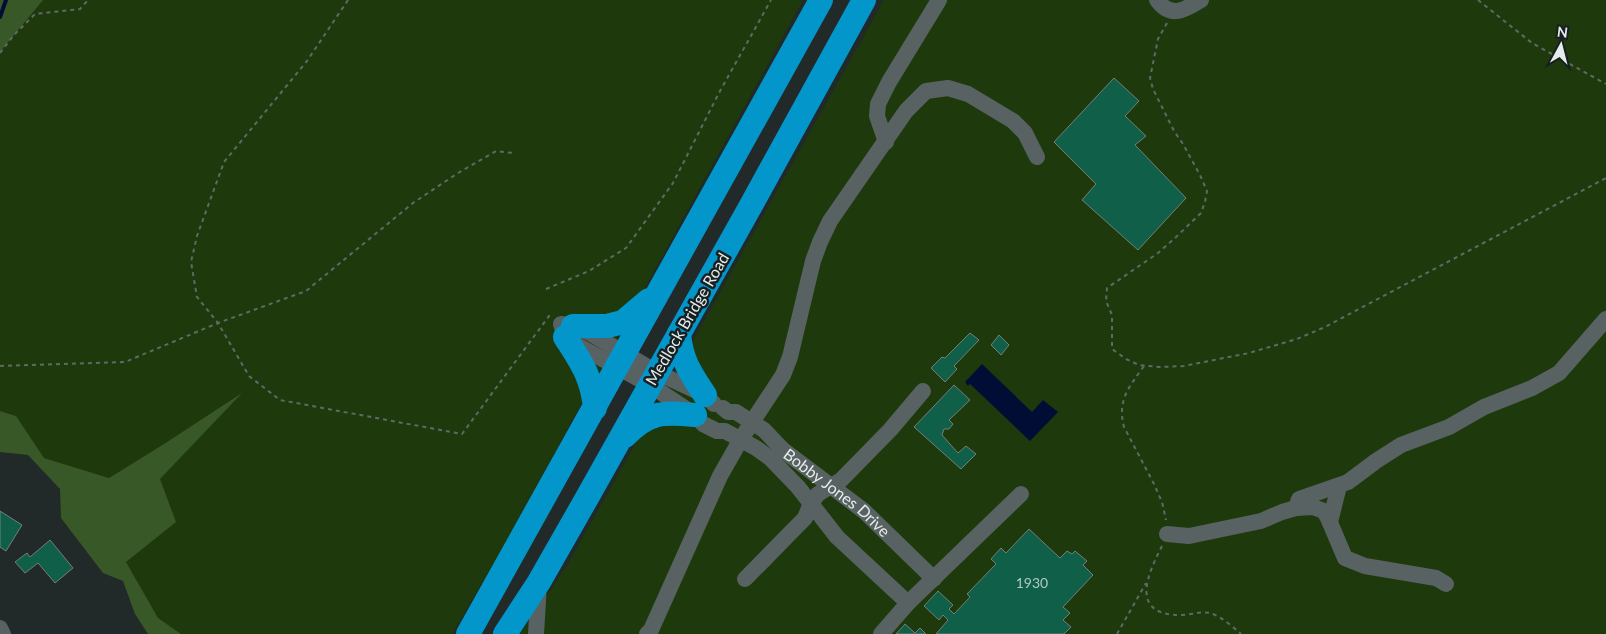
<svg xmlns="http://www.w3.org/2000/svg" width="1606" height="634" viewBox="0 0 1606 634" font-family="Lato,sans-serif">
	<rect width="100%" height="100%" fill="#212929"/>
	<path fill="#1e3a0c" d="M43 0H803L495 561 452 634H181L158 618 126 562 176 522 160 479 239 395 164 444 109 478 44 458 16 416 0 411V52Z
		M884 0H1606V634H520L568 564Z"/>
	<path fill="#395828" d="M0 0H43L0 52Z
		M242 393 160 479 176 522 126 562 158 618 181 634H148L135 614 123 581 103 573 61 518 60 489 28 455 0 452V411L16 416 44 458 109 478 164 444Z"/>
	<path fill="#020d36" d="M982 364 1032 412 1043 400 1058 412 1030 441 970 384 968 386 965 382Z"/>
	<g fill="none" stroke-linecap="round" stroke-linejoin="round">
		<path stroke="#020d36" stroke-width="4" d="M0 17 6 0"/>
	</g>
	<path fill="#106049" stroke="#757e7a" d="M1114 78 1139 101 1125 116 1146 136 1135 145 1186 198 1138 250 1082 200 1096 184 1054 142Z
		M970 333 979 340 954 366 957 369 945 382 931 368 942 357 945 358Z
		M999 335 1009 345 1001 355 991 345Z
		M954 385 970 400 949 420 953 424 949 429H944L942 435 958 453 966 446 976 454 961 469 914 427Z
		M0 511 22 525 6 551 0 547Z
		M1029 529 1060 558 1067 551 1072 554 1075 551 1087 561 1083 565 1093 575 1063 607 1070 613 1063 620 1071 627 1064 634H936L948 620 943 615 939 620 924 606 938 591 953 605 949 609 954 614 970 597 967 594 996 564 991 559 1001 548 1006 553Z
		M50 540 73 568 55 583 38 563 25 573 15 562 27 553 30 557Z
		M905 624 915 633 920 628 926 634H896Z"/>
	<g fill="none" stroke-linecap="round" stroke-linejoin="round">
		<path stroke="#616868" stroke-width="2" stroke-dasharray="4 4" stroke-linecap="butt" d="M348 0 307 61 224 162 197 236 191 262 197 297 218 323 249 376 280 400 462 434 552 312
			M1478 0 1532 43 1606 84
			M1167 23 1158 39 1150 78 1153 89 1174 131 1183 144 1200 175 1207 191 1205 202 1201 213 1175 238 1158 253 1107 288 1106 301 1112 315V349L1126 359 1139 365 1160 367 1184 366 1249 353 1297 339 1325 327 1606 178
			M0 53 14 35 35 14 80 9 88 0
			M546 289 589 271 626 248 673 183 720 91 771 0
			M0 366 125 362 218 323 306 291 413 203 458 173 496 151 513 153
			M1144 366C1129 387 1117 400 1124 427L1154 484 1162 502 1166 520
			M1162 546C1147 575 1129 616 1182 615 1192 615 1203 610 1213 614 1223 618 1233 627 1241 634
			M1117 634 1146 583"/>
		<g stroke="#586262" stroke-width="16">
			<path d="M1157 0C1171 19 1185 10 1201 0"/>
			<path d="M886 142 877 116 878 104 889 82 939 0"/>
			<path d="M714 404 705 395 656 372 590 333 573 326 561 324 565 337 575 344 650 385 695 415 703 424 717 431H725L756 448 770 458 798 487 837 537 908 603"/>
			<path id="s1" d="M723 408 728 412H736L764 430 783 450 864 511 934 579"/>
			<path d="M1330 522 1339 486"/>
			<path d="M1167 534 1189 536 1261 521 1282 512 1296 508"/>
			<path d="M745 579 805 518 811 503 818 494 841 480 890 430 923 391"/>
			<path d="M1446 584 1436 578 1365 566 1345 558 1328 518 1324 511 1313 507 1296 508 1299 499 1348 482 1376 461 1401 445 1449 427 1484 407 1532 388 1559 373 1606 319"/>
			<path d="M0 628 3 634"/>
			<path d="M536 634 539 584"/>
			<path d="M647 634 651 630 720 476 741 439 783 375 790 357 813 261 820 242 830 221 906 111 926 91 948 88 968 94 1013 121 1025 133 1037 157"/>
			<path d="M881 634 908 603 1021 494"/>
		</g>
		<path stroke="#0396ca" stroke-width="24" d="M573 326H607L623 322 649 300
			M679 333C681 360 691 374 705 395
			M565 337C581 362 592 377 595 408
			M625 436C649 411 664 412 695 415
			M468 634 821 0
			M505 634 539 582 588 496 749 209 864 0"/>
	</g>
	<g text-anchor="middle" stroke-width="5" stroke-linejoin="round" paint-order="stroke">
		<g font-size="14" fill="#b0c9c3">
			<text x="1032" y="588">1930</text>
		</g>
		<g font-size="16" fill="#e6ecec" stroke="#171f20">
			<text transform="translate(687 319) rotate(-60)" y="6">Medlock Bridge Road</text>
			<text dy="6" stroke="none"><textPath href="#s1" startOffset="144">Bobby Jones Drive</textPath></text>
		</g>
	</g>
	<g transform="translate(1561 45) rotate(7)" stroke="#171f20" stroke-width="4" paint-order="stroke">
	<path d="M0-4L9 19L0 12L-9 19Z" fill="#e6ecec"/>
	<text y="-8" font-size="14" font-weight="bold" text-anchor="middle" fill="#e6ecec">N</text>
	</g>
</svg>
